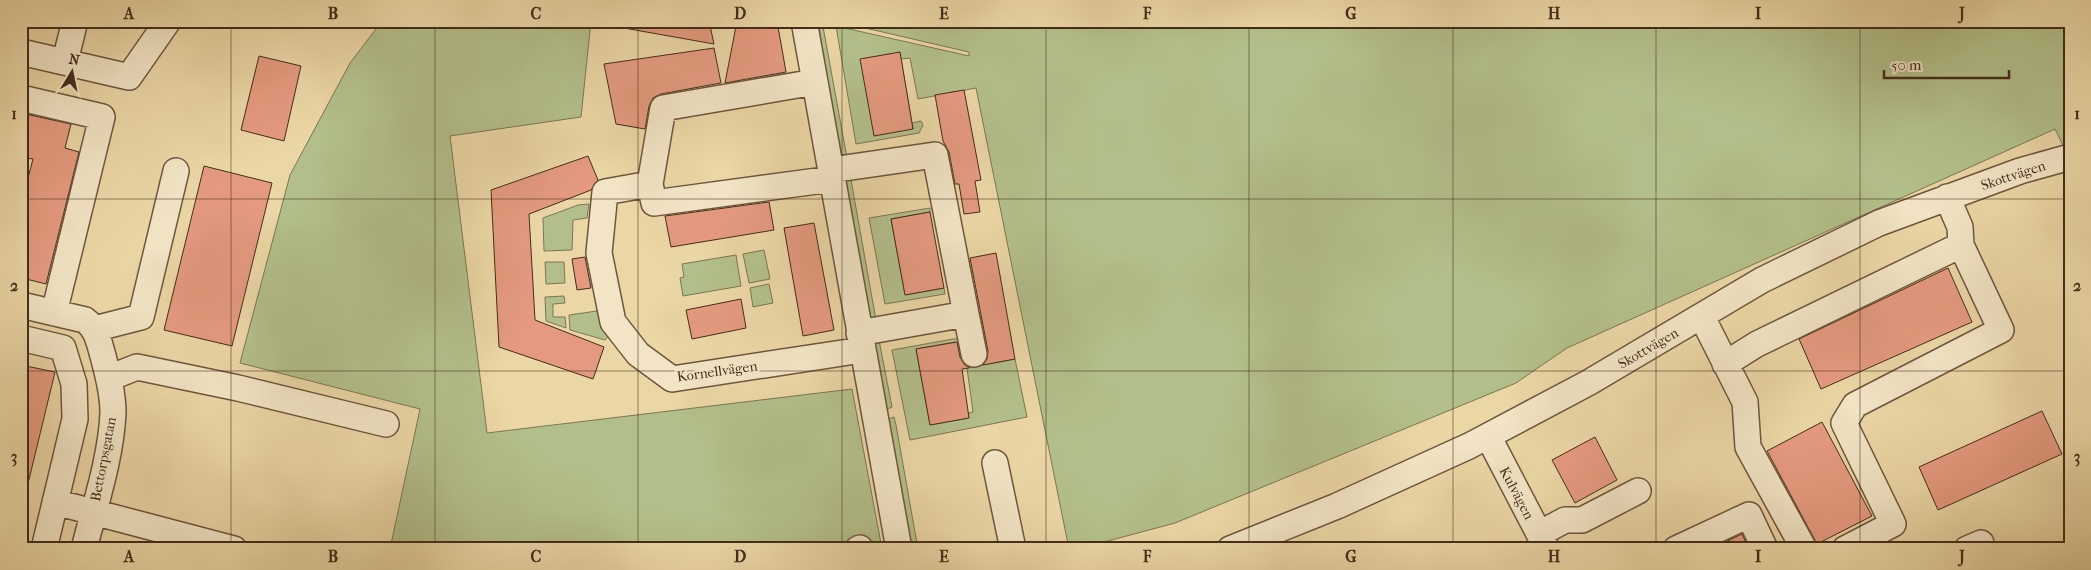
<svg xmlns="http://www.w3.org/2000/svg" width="2091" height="570" viewBox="0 0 2091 570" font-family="'IM FELL French Canon',serif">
	<rect width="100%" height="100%" fill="#ebd6a6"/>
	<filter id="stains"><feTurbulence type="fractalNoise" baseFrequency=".004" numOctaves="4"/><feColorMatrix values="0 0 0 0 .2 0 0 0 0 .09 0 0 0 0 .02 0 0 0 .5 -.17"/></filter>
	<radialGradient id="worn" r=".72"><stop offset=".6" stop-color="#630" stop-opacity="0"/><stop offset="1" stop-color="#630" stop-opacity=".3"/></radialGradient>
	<path fill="#b3bf8a" stroke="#7b7652" d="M382 21H591L581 117 450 136 487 433 852 389 882 549H390L420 409 240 363 290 175 350 63Z
		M814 21H822L847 158 838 153Z
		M835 21H2070V160L2055 129 1567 348 1516 383 1175 523 1078 549H1069L976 88 918 99 910 58 901 59 913 129 912 123 921 121 923 125 919 133 856 144 836 26 969 56V52Z
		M849 177 851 180 876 320 867 318 845 184Z
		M589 204 587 218 573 220 572 250 544 251 543 218 578 205Z
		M930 208V212L891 219 905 295 944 288 945 294 885 304 869 218Z
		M764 250 770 279 749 283 743 254Z
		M736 255 741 286 683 296 680 278 684 277 682 264Z
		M545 262H564L565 283 546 284Z
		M769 284 773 303 753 307 750 288Z
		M564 296 565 303 553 304V317H565L566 328 546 321 545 297Z
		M597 311 608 337 605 340 570 330 569 315Z
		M953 339H957L962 348H956L955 342 916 349 930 425 969 418 968 413 973 412 967 368 1015 359 1027 417 910 440 892 350Z
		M879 340 892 407 885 410 873 345Z
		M894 417 896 425 918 549H910L886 420Z"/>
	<path fill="#e59a7f" stroke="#432c1b" d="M624 21H709L714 44 624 28Z
		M737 21H777L786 72 725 83Z
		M714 48 721 83 661 94 653 98 649 106 645 129 616 124 604 64Z
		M900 52 913 129 874 136 860 59Z
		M259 56 301 66 284 141 241 130Z
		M964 90 981 180 975 181 980 212 964 214 959 184H955L949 152 943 141 935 95Z
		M21 113 71 124 65 148 79 152 46 284 22 278 24 271 21 270V205L33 159 21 157Z
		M588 156 598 180 591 190 529 214 535 320 604 347 593 379 499 347 491 190Z
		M204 166 272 183 232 346 164 330Z
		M769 202 774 230 671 247 665 216Z
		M930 212 944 288 905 295 891 219Z
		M814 223 834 330 803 336 784 228Z
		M996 253 1015 359 983 365 987 359 988 351 970 258Z
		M585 257 591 288 577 290 572 259Z
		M1948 268 1972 322 1821 389 1799 339Z
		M741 299 746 328 692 339 686 310Z
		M957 342 960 357 964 364 969 368 962 369 969 418 930 425 916 349Z
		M21 365 55 372 26 492H21Z
		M2042 411 2062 454 1938 510 1919 467Z
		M1822 422 1872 516 1817 544 1767 451Z
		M1595 437 1617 480 1575 503 1552 460Z
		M1742 534 1749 549H1711Z"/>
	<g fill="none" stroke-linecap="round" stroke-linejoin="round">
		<defs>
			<path id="minor" d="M804 21 899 549
				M21 52 129 77 168 21
				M65 61 75 21
				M815 82 663 108 650 184 605 192 599 253 613 322 638 354 672 379 862 350
				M21 98 102 117 54 313
				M831 170 935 155 966 314 859 333
				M650 184 654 203 832 179
				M1947 197 1960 227 1961 245
				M21 305 85 320C97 329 99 342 103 356 108 375 113 394 113 413 111 458 95 505 84 549
				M966 314 974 354
				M1702 317 1745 402 1748 447 1804 549
				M94 329 141 317 176 171
				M21 338 63 348 74 384 75 419 44 549
				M1725 364 1757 344 1961 245 2001 330 1855 405 1844 423 1893 524 1845 549
				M109 378 137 367 238 388 386 424
				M1488 436 1547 549
				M995 463 1013 549
				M55 502 234 549
				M1539 534 1565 520H1582L1638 491
				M858 549 860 548
				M1230 549 1337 506 1469 446 1588 383 1762 280 1879 223 2020 171 2070 157
				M1676 549 1749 515 1765 549
				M1967 549 1981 543"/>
		</defs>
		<use href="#minor" stroke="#6d563e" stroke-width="28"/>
		<use href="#minor" stroke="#f2e4c5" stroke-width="25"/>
	</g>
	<path fill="none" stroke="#432c1b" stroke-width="1" stroke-opacity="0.55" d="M231 21V549M435 21V549M638 21V549M842 21V549M1046 21V549M1249 21V549M1453 21V549M1656 21V549M1860 21V549M21 199H2070M21 371H2070"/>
	<g text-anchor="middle" stroke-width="4" stroke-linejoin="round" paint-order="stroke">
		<g font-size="14" fill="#432c1b" stroke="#f2e4c5">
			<text transform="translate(2013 175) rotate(-18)" y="5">Skottvägen</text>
			<text transform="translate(1648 348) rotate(-30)" y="5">Skottvägen</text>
			<text transform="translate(717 371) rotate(-8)" y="5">Kornellvägen</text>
			<text transform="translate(103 459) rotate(-79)" y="5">Bettorpsgatan</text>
			<text transform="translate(1517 493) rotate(62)" y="5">Kulvägen</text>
		</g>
	</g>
	<rect width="2091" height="570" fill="none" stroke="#ebd6a6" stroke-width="55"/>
	<g transform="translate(72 72) rotate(10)" stroke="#f2e4c5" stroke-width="4" paint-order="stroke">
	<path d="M0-4L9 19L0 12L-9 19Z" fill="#432c1b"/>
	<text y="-8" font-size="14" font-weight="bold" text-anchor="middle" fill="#432c1b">N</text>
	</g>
	<path d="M1884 70v8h125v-8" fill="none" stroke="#432c1b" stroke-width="2.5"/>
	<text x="1891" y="70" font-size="15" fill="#432c1b" stroke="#f2e4c5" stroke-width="4" paint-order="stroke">50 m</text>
	<rect x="28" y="28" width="2036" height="514" fill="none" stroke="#432c1b" stroke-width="2"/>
	<g font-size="16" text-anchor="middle" font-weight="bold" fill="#432c1b">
		<text x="129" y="19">A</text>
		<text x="333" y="19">B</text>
		<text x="536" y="19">C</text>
		<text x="740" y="19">D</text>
		<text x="944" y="19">E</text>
		<text x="1147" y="19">F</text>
		<text x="1351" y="19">G</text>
		<text x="1554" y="19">H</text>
		<text x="1758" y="19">I</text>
		<text x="1962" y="19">J</text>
		<text x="14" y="119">1</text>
		<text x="2077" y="119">1</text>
		<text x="14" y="291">2</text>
		<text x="2077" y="291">2</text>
		<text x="14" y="462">3</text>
		<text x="2077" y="462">3</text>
		<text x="129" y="562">A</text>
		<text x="333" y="562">B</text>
		<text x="536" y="562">C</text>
		<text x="740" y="562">D</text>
		<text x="944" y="562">E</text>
		<text x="1147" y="562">F</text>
		<text x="1351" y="562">G</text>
		<text x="1554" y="562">H</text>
		<text x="1758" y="562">I</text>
		<text x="1962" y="562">J</text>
	</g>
	<rect width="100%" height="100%" filter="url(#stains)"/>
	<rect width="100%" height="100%" fill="url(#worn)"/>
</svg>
